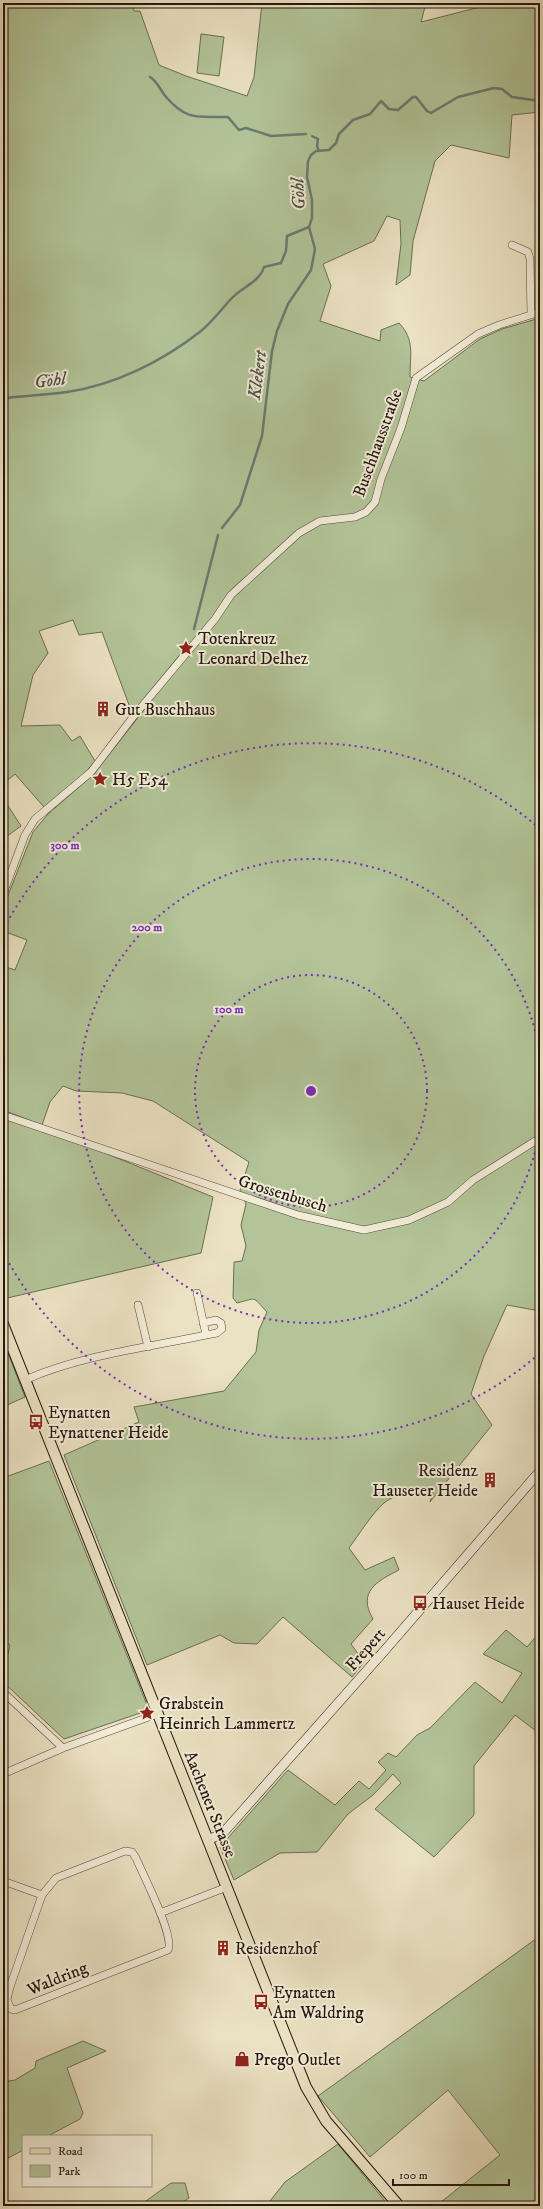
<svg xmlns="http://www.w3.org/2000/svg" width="543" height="2209" viewBox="0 0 543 2209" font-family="'IM FELL DW Pica',serif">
	<rect width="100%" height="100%" fill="#ebe2c3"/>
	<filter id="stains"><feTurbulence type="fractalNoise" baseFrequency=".005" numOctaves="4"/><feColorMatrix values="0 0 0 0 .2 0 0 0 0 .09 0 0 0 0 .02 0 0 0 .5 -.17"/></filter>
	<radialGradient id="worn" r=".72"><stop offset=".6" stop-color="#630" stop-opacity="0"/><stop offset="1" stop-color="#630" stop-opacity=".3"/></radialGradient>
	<path fill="#b2c498" stroke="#6a6e53" d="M3 3H133L134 11H140L159 65 186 76 247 96 254 77 262 3H426L421 22 496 3H540V112L512 115 509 158 451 145 435 161 413 241 410 275 396 285 401 244 400 220 387 216 374 241 323 264 331 286 320 321 380 341 381 330 399 323C415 340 410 354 410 377L424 381 480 339 502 329 540 318V1311L507 1305 484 1356 471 1394 492 1425 430 1502 433 1494 431 1488C419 1487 393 1495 384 1503 373 1512 358 1536 349 1548L365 1570 394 1557 399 1570C377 1581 357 1592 373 1619L351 1644 364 1662 352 1677 283 1617 257 1644 234 1643 220 1635 147 1665 64 1455 139 1422 134 1407 224 1391 256 1352 259 1330 267 1312C251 1295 258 1298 237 1303L233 1298 234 1262 242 1261 246 1246 241 1225 246 1204 240 1190 249 1162 153 1101 122 1093 76 1091 63 1086 50 1102 42 1125 3 1110V966L15 970 27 940 3 931V908L33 832 48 814 93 775 194 646 190 643 183 651 132 713 102 632 79 635 73 620 39 631 48 653 33 675 21 726 60 725 72 741 80 736 95 761 86 772 44 807 15 774 3 784V489L8 478H3Z
		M201 34 224 37 219 76 197 73Z
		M3 798 21 826 3 839Z
		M3 1115 41 1127 213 1197 201 1253 3 1299Z
		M3 1340 25 1397 3 1407Z
		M49 1461 149 1710 64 1739 3 1682V1674L10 1645 3 1641V1478Z
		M506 1630 527 1647 540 1632V1734L515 1715 474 1766V1815L434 1857 375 1809 401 1783 393 1774 373 1795 348 1814 317 1852 280 1853 234 1880 220 1847 288 1770 335 1805 359 1781 369 1789 386 1770 378 1762 388 1753 396 1757 417 1735 430 1728 475 1682 502 1703 522 1673 483 1654Z
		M540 1936V2206H436L500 2155 448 2090 370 2157 318 2096Z
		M83 2041 106 2051 67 2068 83 2113 80 2119 48 2136H23V2150L3 2161V2082L15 2080 35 2068 36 2061Z
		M338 2144 389 2206H266L285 2182Z
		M171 2183H185L189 2198 177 2206H139Z"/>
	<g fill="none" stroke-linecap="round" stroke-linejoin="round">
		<path stroke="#697b73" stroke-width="2.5" d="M150 77C158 82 160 90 166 97 188 122 198 116 228 117L239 130 246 128 271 136 306 134
			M312 136 318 139 317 146 319 151
			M3 398C24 396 46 395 67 392 115 385 163 361 201 331 212 322 221 310 230 300 241 287 259 283 264 267L281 263 286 251 287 236 309 227 312 218V200L307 177 308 161 311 155 316 151 329 150 336 143 339 134 353 120 370 114 381 101 389 109 398 110 413 97H416L427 111 431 113 458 97 494 88 502 89 512 97 540 101
			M222 528 240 505 262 436 272 351 277 331 288 304 311 270 315 249 309 227
			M194 629 218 535"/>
		<defs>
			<path id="street" d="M512 245 528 252 530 259 531 315
				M3 894 25 835 35 819 91 772 133 717 215 619 231 595 299 533 320 521 355 517 366 512 375 502 381 479 401 428 416 378 478 334 499 325 540 312
				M3 1115 298 1215 364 1230 409 1220 448 1202 473 1180 540 1138
				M138 1305 148 1347
				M203 1323 216 1320 221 1323 222 1329 217 1333 206 1335
				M25 1380C82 1355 145 1348 206 1335L197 1293
				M3 1692 63 1748
				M3 1774 63 1748 157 1714
				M125 1851 132 1852 136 1858C143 1875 175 1936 168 1950L15 2010 11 2009 7 2000 10 1987 42 1895 56 1878Z
				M3 1881 42 1895
				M160 1913 227 1887"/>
			<path id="secondary" d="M208 1840 223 1833 385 1650 540 1471"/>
			<path id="primary" d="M3 1324 306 2087 326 2121 399 2206"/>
		</defs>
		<use href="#street" stroke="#544a3b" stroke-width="8"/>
		<use href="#secondary" stroke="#22170e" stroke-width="10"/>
		<use href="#primary" stroke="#22170e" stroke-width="12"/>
		<use href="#street" stroke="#f2ecd8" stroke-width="7"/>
		<use href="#secondary" stroke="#f2ecd8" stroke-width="9"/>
		<use href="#primary" stroke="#ebe2c3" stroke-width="10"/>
	</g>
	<g fill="none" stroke="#7b2cbf" stroke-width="2" stroke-dasharray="2 4">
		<circle cx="311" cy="1091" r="116"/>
		<path d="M540 1129A232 232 0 1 1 540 1053"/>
		<path d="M539 1354A348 348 0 0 1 4 1254M4 928A348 348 0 0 1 539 828"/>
	</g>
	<defs>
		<symbol id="sight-bare" viewBox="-9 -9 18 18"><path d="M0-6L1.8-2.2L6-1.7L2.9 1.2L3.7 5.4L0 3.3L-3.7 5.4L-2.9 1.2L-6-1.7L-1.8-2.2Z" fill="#8f2418" stroke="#f2ecd8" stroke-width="2.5" paint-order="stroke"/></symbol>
		<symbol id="building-bare" viewBox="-9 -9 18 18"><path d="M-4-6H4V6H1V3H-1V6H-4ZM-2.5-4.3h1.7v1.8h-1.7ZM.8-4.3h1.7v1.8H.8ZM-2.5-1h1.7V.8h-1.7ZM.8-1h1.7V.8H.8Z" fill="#8f2418" stroke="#f2ecd8" stroke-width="2.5" paint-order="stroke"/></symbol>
		<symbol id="bus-bare" viewBox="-9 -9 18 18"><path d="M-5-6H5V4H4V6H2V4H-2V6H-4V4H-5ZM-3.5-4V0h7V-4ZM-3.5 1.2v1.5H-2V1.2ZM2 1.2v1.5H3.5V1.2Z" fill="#8f2418" stroke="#f2ecd8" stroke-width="2.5" paint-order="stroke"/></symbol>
		<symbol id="shop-bare" viewBox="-9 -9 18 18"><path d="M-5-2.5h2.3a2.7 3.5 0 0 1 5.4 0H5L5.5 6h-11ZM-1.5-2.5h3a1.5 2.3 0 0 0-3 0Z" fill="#8f2418" stroke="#f2ecd8" stroke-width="2.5" paint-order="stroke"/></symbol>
	</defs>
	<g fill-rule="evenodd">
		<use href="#sight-bare" x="175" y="637" width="22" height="22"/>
		<use href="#building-bare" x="92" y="698" width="22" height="22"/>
		<use href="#sight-bare" x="89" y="768" width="22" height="22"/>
		<use href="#bus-bare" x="25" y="1411" width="22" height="22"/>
		<use href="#building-bare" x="479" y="1469" width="22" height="22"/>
		<use href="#bus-bare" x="409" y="1592" width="22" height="22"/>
		<use href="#sight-bare" x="136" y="1702" width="22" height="22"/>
		<use href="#building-bare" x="212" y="1937" width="22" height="22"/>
		<use href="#bus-bare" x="250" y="1991" width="22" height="22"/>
		<use href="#shop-bare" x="231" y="2048" width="22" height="22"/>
	</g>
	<g text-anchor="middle" stroke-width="4" stroke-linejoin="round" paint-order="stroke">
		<g font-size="17" fill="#22170e" stroke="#f2ecd8">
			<text transform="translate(377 443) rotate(-70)" y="6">Buschhausstraße</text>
			<text transform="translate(283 1193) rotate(17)" y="6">Grossenbusch</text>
			<text transform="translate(365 1649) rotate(-49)" y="6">Frepert</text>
			<text transform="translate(211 1804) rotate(68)" y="6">Aachener Strasse</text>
			<text transform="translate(57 1978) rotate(-22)" y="6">Waldring</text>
		</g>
		<g font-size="17" fill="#22170e" stroke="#f2ecd8" text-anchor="start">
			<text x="198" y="644">Totenkreuz<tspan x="198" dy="20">Leonard Delhez</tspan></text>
			<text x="115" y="715">Gut Buschhaus</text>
			<text x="112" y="785">H5 E54</text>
			<text x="48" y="1418">Eynatten<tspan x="48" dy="20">Eynattener Heide</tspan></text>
			<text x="478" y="1476" text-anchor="end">Residenz<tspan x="478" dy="20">Hauseter Heide</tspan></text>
			<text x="432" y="1609">Hauset Heide</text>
			<text x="159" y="1709">Grabstein<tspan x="159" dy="20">Heinrich Lammertz</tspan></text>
			<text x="235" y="1954">Residenzhof</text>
			<text x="273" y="1998">Eynatten<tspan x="273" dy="20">Am Waldring</tspan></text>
			<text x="254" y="2065">Prego Outlet</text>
		</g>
		<g font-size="18" font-style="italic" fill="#4b5149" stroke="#f2ecd8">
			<text transform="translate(298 194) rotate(-94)" y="6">Göhl</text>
			<text transform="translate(257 375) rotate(-82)" y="6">Klekert</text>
			<text transform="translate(50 380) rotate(-7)" y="6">Göhl</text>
		</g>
	</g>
	<circle cx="311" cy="1091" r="6" fill="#7b2cbf" stroke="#f2ecd8" stroke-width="2"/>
	<g font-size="12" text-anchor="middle" font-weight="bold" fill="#7b2cbf" stroke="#f2ecd8" stroke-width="4" stroke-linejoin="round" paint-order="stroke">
		<text x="65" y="849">300 m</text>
		<text x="147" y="931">200 m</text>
		<text x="229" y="1013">100 m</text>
	</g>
	<rect width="543" height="2209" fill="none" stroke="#ebe2c3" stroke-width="16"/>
	<rect x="4" y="4" width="535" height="2201" fill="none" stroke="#22170e" stroke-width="2"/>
	<rect x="8" y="8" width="527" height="2193" fill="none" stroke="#22170e"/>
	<rect x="22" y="2135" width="130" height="52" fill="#f2ecd8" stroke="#9f9787"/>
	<rect x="30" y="2148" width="20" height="6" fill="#ebe2c3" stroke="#9f9787"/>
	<text x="58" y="2155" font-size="12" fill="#22170e">Road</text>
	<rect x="30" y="2165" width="20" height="12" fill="#b2c498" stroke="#9f9787"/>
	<text x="58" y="2175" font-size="12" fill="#22170e">Park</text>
	<path d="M393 2179v6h116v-6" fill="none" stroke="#22170e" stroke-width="2"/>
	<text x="399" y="2179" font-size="12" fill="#22170e" stroke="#f2ecd8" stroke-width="3" paint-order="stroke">100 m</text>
	<rect width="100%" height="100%" filter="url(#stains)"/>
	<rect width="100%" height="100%" fill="url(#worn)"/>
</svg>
